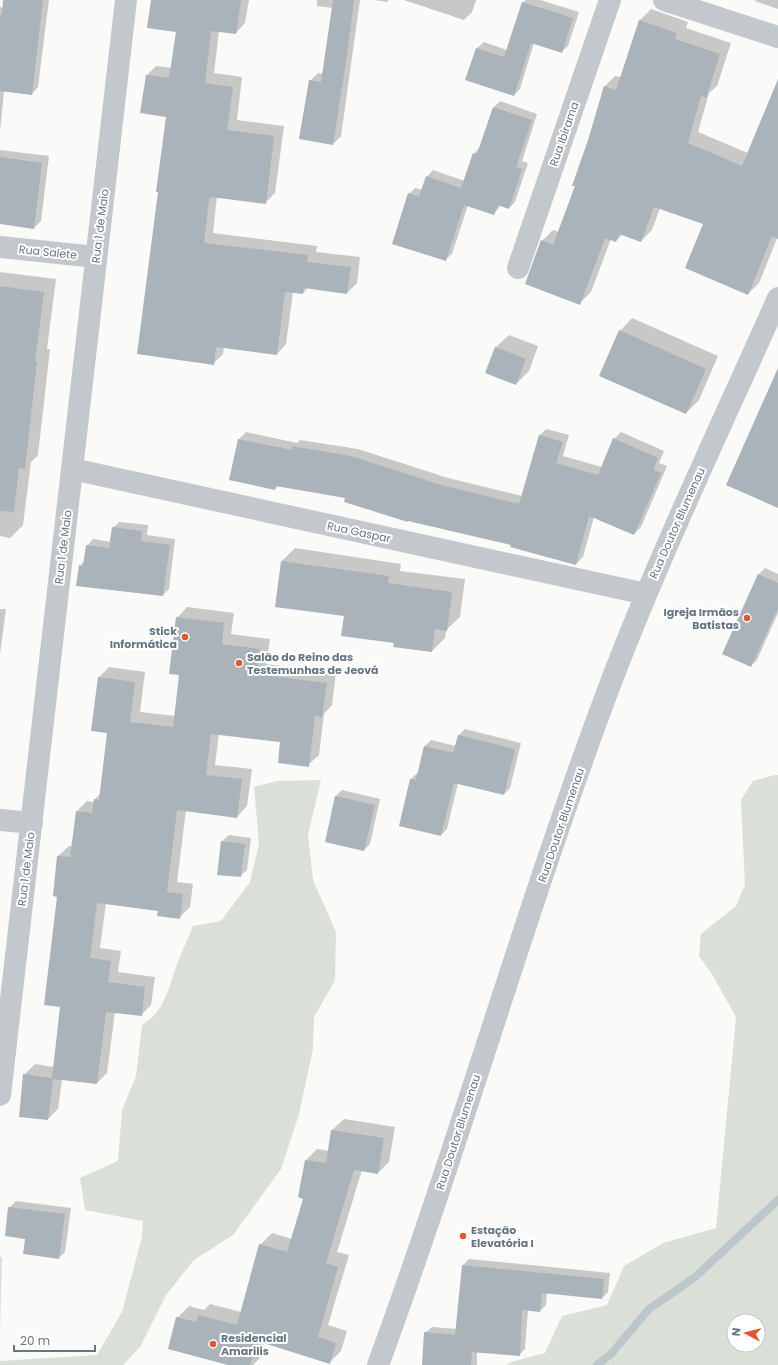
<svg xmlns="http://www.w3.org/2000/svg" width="778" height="1365" viewBox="0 0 778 1365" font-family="Poppins,sans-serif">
	<rect width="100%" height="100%" fill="#fafaf8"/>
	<path fill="#dadfd7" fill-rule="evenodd" d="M775 775H778V1365H506L511 1362 545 1353 562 1316 607 1305 624 1266 663 1243 716 1228 736 1017 712 974 699 956 701 934 736 906 745 885 741 800 753 781ZM734 1321H758V1345H734Z
		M321 780 308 835 313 880 336 932 335 980 314 1017 313 1049 299 1114 281 1169 233 1235 194 1260 166 1295 140 1347 123 1365H0V1361L97 1355 122 1312 142 1237 143 1221 85 1210 80 1178 118 1161 122 1110 136 1076 142 1025C166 1010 168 989 177 964 182 951 188 939 193 926L221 921 250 882 259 844 254 787 277 781Z
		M0 1257H2L0 1333Z"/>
	<path fill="#0003" d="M4 0H49L38 87 32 94 4 91 0 131V7L3 8Z
		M152 0H249L245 23 236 33 219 31 214 73 242 77 237 120 284 126 275 193 265 203 217 196 213 233 317 246 316 252 360 257 357 283 347 293 308 288 303 293 293 292 286 344 277 354 224 347 223 354 213 364 159 191 167 116 146 76 156 66 172 68 177 31Z
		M317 0H360L341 136 333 144 310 81 318 73 324 74 333 8 317 6Z
		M374 0H388L387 2Z
		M404 0H476L472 12 464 20Z
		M526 0H540L579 12 568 46 561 52 534 43 520 89 514 95 466 79 477 48 484 42 507 50 523 3Z
		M756 0H778V9L755 1Z
		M651 9 688 22 686 28 731 43 717 86 709 93 698 132 748 153 778 97V236L759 283 748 294 704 223 660 208 652 230 641 241 623 234 616 241 611 239 591 292 580 303 542 241 553 230 559 232 576 186 604 87 615 76 621 77 640 20Z
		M500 101 537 114 522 161 528 163 515 202 509 208 501 205 494 214 468 205 452 254 445 260 409 194 415 188 423 190 427 177 433 170 465 181 474 154 480 147 494 107Z
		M0 150 49 156 41 221 34 228 0 223Z
		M0 272 56 279 47 349H50L38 455 31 462 23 525 10 538 0 536Z
		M632 318 718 356 699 400 686 413 620 331Z
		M509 335 538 346 529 371 516 384 487 372 496 347Z
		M546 429 569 435 563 456 602 467 614 439 621 432 664 451 659 463 667 466 641 527 634 534 594 517 583 557 576 564 512 544 347 497 278 486 275 489 239 439 246 432 297 443 300 440 358 449 448 478 522 496 539 436Z
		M119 522 148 525 147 535 175 539 169 589 163 595 80 566 85 560 87 546 93 539 111 542 113 528Z
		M295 548 401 564 400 571 465 579 460 617 446 630 445 638 432 651 395 642 345 615 282 561Z
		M765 568 778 574V613L757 660 751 666 723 653 759 574Z
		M187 607 234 613 231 634 270 639 266 664 336 673 332 705 324 714 319 755 308 765 282 742 219 734 215 765 252 769 247 806 237 817 186 810 177 882 193 884 190 907 179 918 159 910 106 903 100 948 121 951 118 972 155 977 151 1005 141 1015 115 1012 107 1073 97 1083 62 1079 58 1109 48 1119 24 1075 35 1064 54 1067 62 1006 58 856 69 846H73L77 811 87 801 94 802 95 799 101 793 108 732 99 677 109 667 145 672 140 712 175 716 180 674 177 618Z
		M0 609H6L0 654Z
		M465 729 521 743 510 788 504 794 458 783 447 829 441 835 400 826 411 779 417 773H419L425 746 431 740 456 746 459 735Z
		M342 790 380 799 370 844 364 850 326 841 336 796Z
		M229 835 251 838 247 870 240 876 218 874 222 841Z
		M344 1119 395 1127 389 1162 378 1173 362 1170 337 1252 349 1255 328 1325 347 1331 341 1351 329 1363 264 1342 260 1358 253 1365H232L177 1318 189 1306 204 1310 210 1304 241 1312 260 1245 272 1233 292 1239 304 1198 299 1196 306 1160 317 1149 329 1151 332 1130Z
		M16 1201 71 1208 65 1252 59 1258 26 1238 9 1208Z
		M469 1259 610 1273 608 1292 602 1298 547 1292 546 1305 540 1311 528 1310 525 1349 519 1355 477 1352V1365H423L425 1333 432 1327 457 1329 463 1265Z"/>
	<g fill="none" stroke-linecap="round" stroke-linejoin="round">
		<path stroke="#bbc7cb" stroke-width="8" d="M597 1365 611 1354 649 1309 694 1278 778 1200"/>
	</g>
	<path fill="#aab3b9" d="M3 0H43L32 95 0 91V15H2Z
		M151 0H241L236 34 211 31 205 83 233 87 227 130 274 136 266 204 211 197V199H209L204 243 308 255 307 262 351 267 347 294 304 288 303 294 285 292 277 355 216 347 214 365 137 354 158 192H156L166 117 140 113 146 75 169 78 176 32 147 28Z
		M333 0H354L347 55 333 145 299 139 309 80 321 82Z
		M522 2 573 18 562 53 531 43 514 96 465 80 476 48 504 57Z
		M639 20 677 33 675 39 720 54 706 98 701 96 688 143 742 166 778 79V239L772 236 748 295 685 268 703 224 654 207 641 242 619 234 616 242 605 238 580 305 525 284 541 240 553 245 575 186H572L588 140 604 86 616 90Z
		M493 107 532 120 516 167 522 169 509 209 498 205 494 215 464 205 446 261 392 244 408 193 419 197 426 176 461 188 473 153 477 154Z
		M0 157 42 163 34 229 0 224Z
		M0 286 44 292 35 361 37 362 25 469 19 468 14 512 0 511Z
		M619 330 706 369 686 414 599 376Z
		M495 347 526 359 516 385 485 373Z
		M778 368V508L726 485Z
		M539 435 563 442 556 463 598 475 613 438 658 458 653 470 661 473 634 535 589 516 576 565 510 547 511 545 408 521V522L344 502 345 498 276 486 275 490 229 480 238 439 292 450V446L351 456 441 485 519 504Z
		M112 527 142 531 141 541 170 545 163 596 76 586 79 565 83 566 86 545 109 548Z
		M281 561 389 576 388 583 452 592 447 631 435 629 432 652 393 647 394 643 341 636 344 616 275 607Z
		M758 574 778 583V608L751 667 722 654Z
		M176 617 224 623 222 644 260 649 257 674 327 683 322 717 315 716 309 767 278 763 280 742 211 734 206 775 242 779 237 818 177 810 167 892 183 894 180 919 157 916 158 911 97 903 90 958 111 961 108 982 145 987 142 1016 106 1012 97 1084 53 1079 48 1120 19 1117 23 1074 52 1078 60 1007 44 1005 57 897 53 896 57 856 70 857 76 811 92 813 94 799 99 800 107 733 91 731 98 677 135 682 130 722 173 727 179 675 169 674Z
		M458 735 515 749 504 795 454 783 441 836 399 826 410 779 416 780 424 746 453 753Z
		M335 796 375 805 364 851 325 842Z
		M221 841 245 844 241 877 217 875Z
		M331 1130 384 1138 378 1174 354 1170 326 1263 338 1267 318 1337 336 1343 330 1364 257 1341 250 1365H228L168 1349 176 1317 196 1322 198 1315 237 1325 259 1244 287 1252 303 1199 298 1197 305 1160 326 1163Z
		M8 1207 65 1214 59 1259 23 1254 25 1239 5 1236Z
		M462 1265 604 1279 602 1299 542 1293 540 1312 522 1310 520 1356 472 1352 471 1365H422L424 1332 455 1335Z"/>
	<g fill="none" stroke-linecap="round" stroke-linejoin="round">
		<path stroke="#c3c8cc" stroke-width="22" d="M664 0 778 37
			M0 247 96 257
			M518 268 610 0
			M72 469 646 594
			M0 820 32 823
			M0 1095 126 0
			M378 1365C459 1145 523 918 605 698 656 562 719 431 778 298"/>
	</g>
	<g fill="#e4572e" stroke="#fff" stroke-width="1.5">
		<circle cx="747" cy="618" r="4"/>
		<circle cx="185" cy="637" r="4"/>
		<circle cx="239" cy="663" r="4"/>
		<circle cx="463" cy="1236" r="4"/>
		<circle cx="213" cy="1344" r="4"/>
	</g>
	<g text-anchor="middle" stroke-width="4" stroke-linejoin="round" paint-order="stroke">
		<g font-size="11" fill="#657683" stroke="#fff">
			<text transform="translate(564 134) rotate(-71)" y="4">Rua Ibirama</text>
			<text transform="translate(100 226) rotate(-83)" y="4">Rua 1 de Maio</text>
			<text transform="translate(48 252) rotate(6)" y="4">Rua Salete</text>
			<text transform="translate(677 523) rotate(-66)" y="4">Rua Doutor Blumenau</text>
			<text transform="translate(359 532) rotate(12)" y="4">Rua Gaspar</text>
			<text transform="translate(63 547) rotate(-83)" y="4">Rua 1 de Maio</text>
			<text transform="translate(561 825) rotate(-71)" y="4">Rua Doutor Blumenau</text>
			<text transform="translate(26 869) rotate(-83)" y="4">Rua 1 de Maio</text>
			<text transform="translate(458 1132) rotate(-72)" y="4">Rua Doutor Blumenau</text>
		</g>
		<g font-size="11" font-weight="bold" fill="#657683" stroke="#fff" text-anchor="start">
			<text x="739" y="616" text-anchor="end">Igreja Irmãos<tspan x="739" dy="13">Batistas</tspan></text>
			<text x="177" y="635" text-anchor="end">Stick<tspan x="177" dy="13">Informática</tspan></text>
			<text x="247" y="661">Salão do Reino das<tspan x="247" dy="13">Testemunhas de Jeová</tspan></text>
			<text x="471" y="1234">Estação<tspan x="471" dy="13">Elevatória I</tspan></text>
			<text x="221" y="1342">Residencial<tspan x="221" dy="13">Amarilis</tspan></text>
		</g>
	</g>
	<g transform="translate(746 1333) rotate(277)"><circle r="19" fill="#ffffff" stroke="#c1c8cd"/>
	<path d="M0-3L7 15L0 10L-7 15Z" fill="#e4572e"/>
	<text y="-6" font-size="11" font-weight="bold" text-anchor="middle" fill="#657683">N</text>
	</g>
	<path d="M14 1345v6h81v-6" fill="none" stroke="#657683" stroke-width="2"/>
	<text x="20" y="1345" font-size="12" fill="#657683" stroke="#ffffff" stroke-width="3" paint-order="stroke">20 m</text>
</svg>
